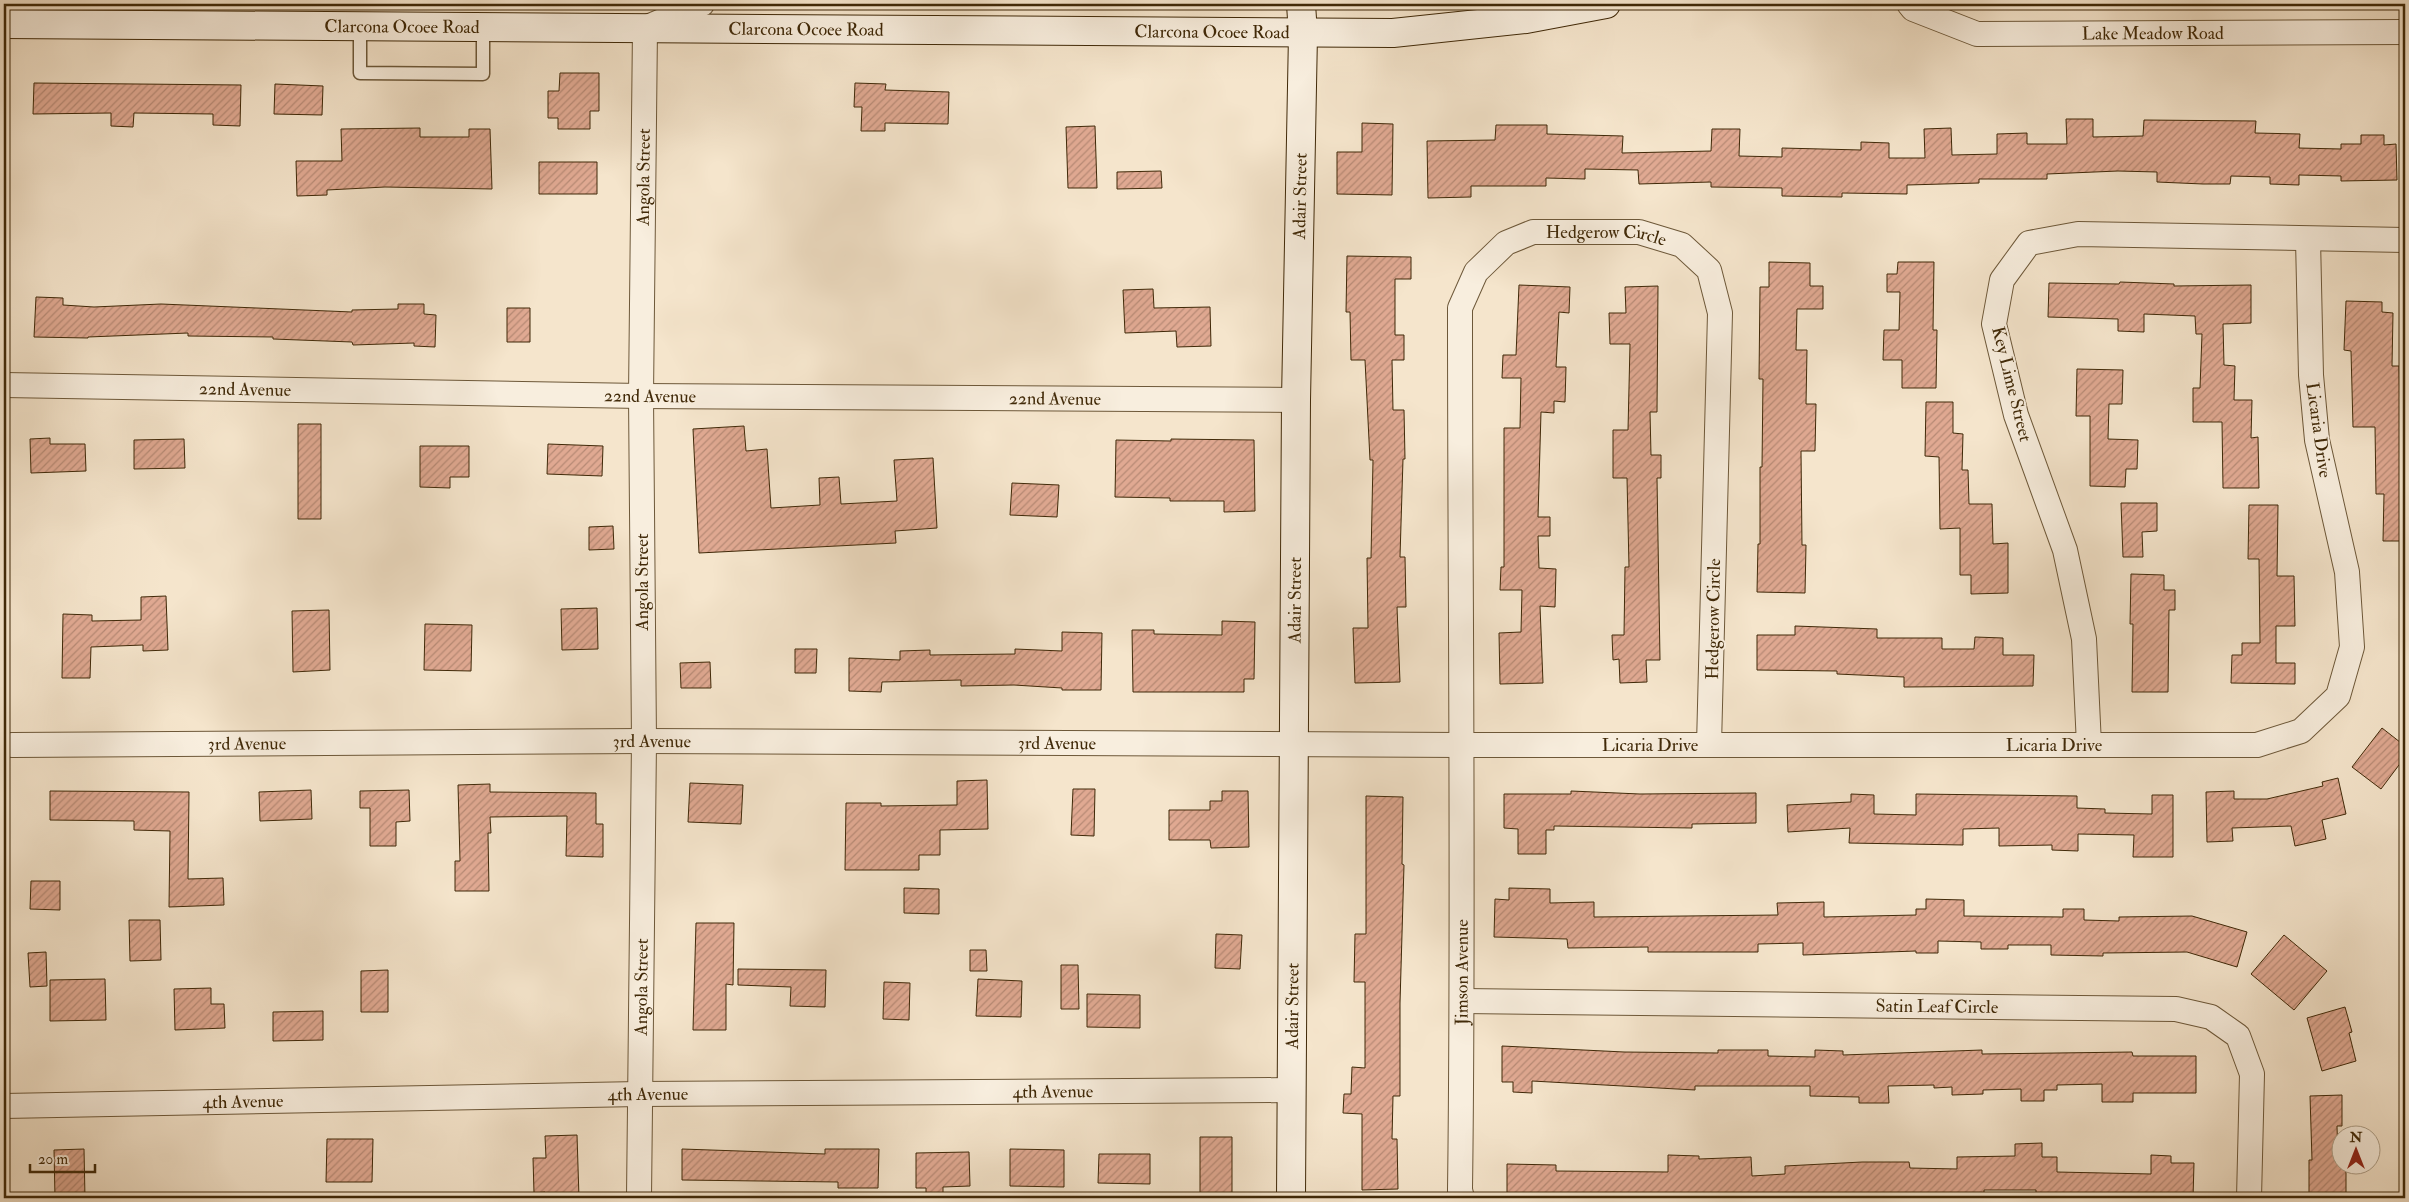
<svg xmlns="http://www.w3.org/2000/svg" width="2409" height="1202" viewBox="0 0 2409 1202" font-family="'IM FELL Double Pica',serif">
	<defs>
		<pattern id="building-hatch" width="6" height="6" patternUnits="userSpaceOnUse" patternTransform="scale(1.25)"><rect width="6" height="6" fill="#e0a992"/><path d="M-1 1l2-2M0 6l6-6M5 7l2-2" fill="none" stroke="#b78a75"/></pattern>
	</defs>
	<rect width="100%" height="100%" fill="#f5e5cc"/>
	<filter id="stains"><feTurbulence type="fractalNoise" baseFrequency=".004" numOctaves="4"/><feColorMatrix values="0 0 0 0 .2 0 0 0 0 .09 0 0 0 0 .02 0 0 0 .5 -.17"/></filter>
	<radialGradient id="worn" r=".72"><stop offset=".6" stop-color="#630" stop-opacity="0"/><stop offset="1" stop-color="#630" stop-opacity=".3"/></radialGradient>
	<path fill="url(#building-hatch)" stroke="#402908" d="M560 73H599V111H590V129H558V118H548V91H559Z
		M34 83 241 85 240 126 213 125V114L134 113 133 127 111 126V113L33 114Z
		M855 83 886 84 885 90 949 92 948 124 885 123V131H861L862 107H854Z
		M275 84 323 86 322 115 274 114Z
		M2066 119H2093V137L2143 136 2144 120 2256 121 2255 133 2300 134 2299 148 2341 149V144H2361V135H2384V145L2396 144 2397 180 2341 181V176L2299 175V185L2270 184V177L2231 176 2230 184H2203L2157 182V172L2118 171 2047 174V179H1979V183L1907 185V194L1842 193V197L1782 196V188L1711 187V182L1639 184 1638 170 1585 169V179L1546 178V186H1471V197L1428 198 1427 141 1495 140 1496 125H1547V134L1623 136 1622 153 1711 151 1712 129H1740L1739 156 1782 157V148L1861 150V142L1889 143V158H1925L1924 129 1951 128 1952 155 1997 154V134L2027 133V144H2067Z
		M1362 123 1393 124 1392 195 1337 194V152H1362Z
		M1095 126 1097 188H1068L1066 127Z
		M420 128V137H469V129H490L492 189 385 187 327 190V195L297 196 296 161H342L341 129Z
		M539 162H597V194H539Z
		M1161 171 1162 188 1117 189V172Z
		M1347 256 1411 257V279H1395V335H1404V360H1392L1393 410H1404L1405 459H1403L1400 557H1405L1406 607H1397L1400 682 1355 683 1353 628H1368L1367 558H1371L1373 460H1370L1365 360H1351L1350 312H1346Z
		M1769 262 1810 263V286H1823V309H1797L1796 350H1807L1806 404H1816L1815 451H1801L1802 545H1806L1805 593 1757 592 1758 544H1760V467H1762L1763 379H1759L1760 287H1769Z
		M1898 262H1934L1933 330H1937L1936 388H1902V360H1883L1884 330H1899L1900 292H1887V274H1897Z
		M2120 282 2174 284V286L2251 285V323L2223 324 2224 365 2235 366 2234 400H2252L2251 438 2258 437 2259 488H2223L2222 422H2193V388H2200L2202 334H2196L2195 316 2144 314V332L2118 331V319L2048 317 2049 283 2119 284Z
		M1519 285 1570 287 1569 313 1559 312 1556 367H1566L1565 402 1554 401V413L1541 412 1538 517H1550V536H1538L1539 568 1556 569 1555 607 1540 606 1543 683 1500 684 1499 633 1521 632 1522 590H1500L1501 567H1504V428H1520L1521 378H1502L1503 355H1516Z
		M1658 286 1657 412H1650L1651 455H1661V478H1657L1660 660H1646L1647 682 1620 683 1619 659 1613 660 1612 635H1624L1625 567H1629L1627 478H1613V430H1628L1630 344H1610L1609 313H1626L1625 287Z
		M1153 289 1154 308 1210 307 1211 346 1177 347 1176 331 1125 333 1123 290Z
		M36 297 63 298V305L94 307 161 304 352 312V310L398 309V304H424V314L436 315 435 347 414 346V343L353 345 352 342 273 339V337L188 336V333L88 337V338L34 337Z
		M2346 301 2382 302V312L2393 313 2392 366H2399L2401 444H2405V541H2383L2384 494H2376L2375 427H2353L2351 351 2344 350Z
		M507 308H530V342H507Z
		M2077 369 2123 370 2122 404H2109L2108 439 2138 440 2137 469H2126L2125 487 2090 486V416H2076Z
		M1926 402H1953V433L1963 434 1962 470H1968L1969 504H1992L1993 544 2008 543V593L1971 594V575H1960V528L1940 529 1939 457 1925 456Z
		M298 424H321V519H298Z
		M744 426 746 451 767 449 771 508 820 505 819 478 839 477 841 504 897 501 894 460 933 458 937 528 895 531 896 543 699 553 693 429Z
		M50 438V444H85L86 471 31 473 30 439Z
		M184 439 185 468 134 469V440Z
		M1171 439 1254 440 1255 511 1224 512V501H1170V498L1115 497 1116 440 1171 441Z
		M548 444 603 446 602 476 547 474Z
		M420 446H469V477H450V488L420 487Z
		M1012 483 1059 485 1057 517 1010 515Z
		M2121 503H2157V531L2142 532 2143 557H2123Z
		M2249 505H2278L2277 576H2294L2295 626H2276V663H2295V684L2231 683 2232 655H2242V643H2260L2259 559H2248Z
		M613 526 614 549 589 550V527Z
		M2131 574 2164 575V590H2175V610H2169L2168 692H2132L2133 624H2130Z
		M166 596 168 650 143 651V645L91 647 90 678H62L63 614 92 615V621L141 620V597Z
		M597 608 598 649 562 650 561 609Z
		M329 610 330 670 293 672 292 611Z
		M1222 621 1255 622 1254 679H1244V692H1133L1132 630H1154V634L1222 635Z
		M425 624 472 625 471 671 424 670Z
		M1795 626 1877 629V638H1942V649H1974L1975 637 2003 638V655H2034L2033 686 1904 687V677L1837 674V671L1757 670V635H1795Z
		M1062 632 1102 633 1101 690H1062V688L1014 685 961 686V680L882 682 881 692 849 691V658L900 660V651L930 650V655L1015 654V649L1062 651Z
		M795 649H817L816 673H795Z
		M710 662 711 688H681L680 663Z
		M2382 728 2405 746V757L2381 789 2352 767Z
		M2338 778 2346 814 2322 820 2326 839 2295 846 2291 826 2232 828 2233 841 2207 842 2206 792 2234 791V799H2267L2323 786 2322 782Z
		M987 780 988 829 940 830V855H919V870H845L846 803H881V806L957 805V781Z
		M690 783 743 785 741 824 688 822Z
		M490 784V792L596 793V824H603V857L566 856 567 816 490 817 491 833H488L489 891H455V861H460L458 785Z
		M1073 789H1095L1094 836 1071 835Z
		M311 790 312 819 260 821 259 792Z
		M409 790 410 821 396 822V846H370V808H360V791Z
		M50 791 189 792 188 879 223 878 224 905 169 907 170 831 134 830V821L50 820Z
		M1222 791H1248L1249 847 1211 848 1210 840H1169V810H1210V801H1222Z
		M1571 791 1640 794 1756 793V823L1692 824V828L1554 826V830H1546V854H1518V829L1504 828V794H1571Z
		M1851 794 1874 795V814L1916 815V794L2077 796V808L2105 809V813L2152 814V795H2173V857H2133L2134 835 2078 834V851L2052 850V845L1999 846V828L1963 829V845L1849 843 1850 828 1788 832 1787 805 1851 802Z
		M1366 796 1403 797 1402 864 1404 865 1400 1003V1096H1393L1392 1139H1397L1398 1189 1362 1190V1114L1343 1113 1344 1094H1351L1352 1067 1365 1068V982H1354L1355 934H1366Z
		M31 881H60V910L30 909Z
		M904 888 939 889V914L904 913Z
		M1509 888 1550 889V903L1594 902V917L1778 915 1777 903 1824 902V917L1916 915V909H1926V899L1964 900V916L2063 917V909H2084V920L2119 921V917L2192 916 2247 932 2237 967 2187 952 2103 953V956L2051 955V945H2008V949H1981V942L1938 941V953H1916V951L1803 955V943L1758 944V952H1648V947L1568 948 1567 939 1494 937 1495 899 1509 900Z
		M129 920H160L161 960 130 961Z
		M696 923H734L733 985 726 984V1030H693Z
		M1216 934 1242 935 1240 969 1215 968Z
		M2284 935 2327 971 2294 1010 2251 974Z
		M970 950H986L987 971H970Z
		M46 952 47 986 30 987 28 953Z
		M1061 965H1078L1079 1009H1061Z
		M738 969 826 970 825 1007 790 1006 791 987 738 985Z
		M388 970V1012H361V971Z
		M105 979 106 1020 50 1021V980Z
		M978 979 1022 981 1021 1017 976 1016Z
		M884 982 910 983 909 1020 883 1019Z
		M211 988V1004H224L225 1028 175 1030 174 989Z
		M1087 994 1140 995V1028L1087 1027Z
		M2345 1007 2352 1032 2349 1033 2356 1061 2322 1071 2307 1018Z
		M323 1011V1040L273 1041V1012Z
		M1502 1046 1624 1052 1718 1053V1050H1768V1056L1815 1057V1050L1843 1051V1055L1982 1050V1054L2132 1052 2133 1056H2196V1093H2133V1102H2102V1084L2057 1085V1090H2044V1101H2021V1089L1983 1090V1094L1952 1095V1087L1934 1088V1085L1888 1086 1889 1103H1859V1097L1810 1096V1086H1695V1090L1532 1081V1093L1513 1092V1082H1502Z
		M2342 1095V1126H2337L2338 1160H2342V1164H2346V1198H2309V1160H2312L2310 1096Z
		M577 1135 579 1198H545V1192L534 1193 533 1158H546L545 1136Z
		M1200 1137H1232V1198H1200Z
		M327 1139H373L372 1182H326Z
		M2042 1143V1157H2057V1172L2151 1174V1155L2171 1156V1163H2194L2193 1198H2036V1190H1984V1198H1507V1164L1556 1165V1171L1668 1172V1155L1699 1156V1159L1751 1157 1752 1176 1785 1174V1166L1862 1162H1909L1910 1168 1957 1169V1157L2015 1156V1144Z
		M84 1149 85 1198H55L54 1150Z
		M682 1149 825 1154V1149H879L878 1188H838V1182L682 1180Z
		M1010 1149 1064 1150V1187L1010 1186Z
		M969 1152 970 1186 943 1187V1197L926 1198V1188H916V1153Z
		M1099 1154H1150V1184L1098 1183Z"/>
	<g fill="none" stroke-linecap="round" stroke-linejoin="round">
		<defs>
			<path id="lane" d="M360 27V73L483 74V27"/>
			<g id="street">
				<path id="s1" d="M1909 4 1913 9 1977 34 2405 32"/>
				<path id="s2" d="M4 385 641 396 1296 400"/>
				<path id="s3" d="M12 745 644 741 1460 745H2257L2301 731 2338 696 2352 647 2347 572 2317 440 2311 375 2308 239"/>
				<path d="M2089 745 2084 639 2065 550 2016 415 1994 324 2002 280 2029 243 2078 234 2405 240"/>
				<path id="s4" d="M1463 1001 2176 1009 2211 1017 2238 1036 2252 1074 2249 1198"/>
				<path id="s5" d="M4 1106 639 1094 1291 1090"/>
				<path id="s6" d="M639 1198 644 741 641 396 645 28 702 4"/>
				<path id="s7" d="M1462 1198 1460 1190C1464 896 1460 602 1460 308L1476 272 1506 243 1533 232H1639L1682 245 1709 270 1720 313 1709 745"/>
			</g>
			<g id="secondary">
				<path id="s8" d="M4 24 1393 33 1526 19 1606 4"/>
				<path id="s9" d="M1291 1198 1296 400 1303 34 1301 4"/>
			</g>
		</defs>
		<use href="#lane" stroke="#6d5839" stroke-width="15"/>
		<use href="#street" stroke="#6d5839" stroke-width="26"/>
		<use href="#secondary" stroke="#402908" stroke-width="30"/>
		<use href="#lane" stroke="#f8eede" stroke-width="12"/>
		<use href="#street" stroke="#f8eede" stroke-width="24"/>
		<use href="#secondary" stroke="#f8eede" stroke-width="28"/>
	</g>
	<g text-anchor="middle" stroke-width="4" stroke-linejoin="round" paint-order="stroke">
		<g font-size="18" fill="#402908" stroke="#f8eede">
			<text dy="6" stroke="none"><textPath href="#s8" startOffset="398">Clarcona Ocoee Road</textPath></text>
			<text dy="6" stroke="none"><textPath href="#s8" startOffset="802">Clarcona Ocoee Road</textPath></text>
			<text dy="6" stroke="none"><textPath href="#s8" startOffset="1208">Clarcona Ocoee Road</textPath></text>
			<text dy="6" stroke="none"><textPath href="#s1" startOffset="251">Lake Meadow Road</textPath></text>
			<text dy="6" stroke="none"><textPath href="#s6" startOffset="1021">Angola Street</textPath></text>
			<text dy="6" stroke="none"><textPath href="#s9" startOffset="1002">Adair Street</textPath></text>
			<text dy="6" stroke="none"><textPath href="#s7" startOffset="1074">Hedgerow Circle</textPath></text>
			<text transform="translate(2012 384) rotate(76)" y="6">Key Lime Street</text>
			<text dy="6" stroke="none"><textPath href="#s2" startOffset="241">22nd Avenue</textPath></text>
			<text dy="6" stroke="none"><textPath href="#s2" startOffset="646">22nd Avenue</textPath></text>
			<text dy="6" stroke="none"><textPath href="#s2" startOffset="1051">22nd Avenue</textPath></text>
			<text transform="translate(2319 430) rotate(82)" y="6">Licaria Drive</text>
			<text transform="translate(642 582) rotate(-90)" y="6">Angola Street</text>
			<text dy="6" stroke="none"><textPath href="#s9" startOffset="598">Adair Street</textPath></text>
			<text transform="translate(1713 619) rotate(-89)" y="6">Hedgerow Circle</text>
			<text dy="6" stroke="none"><textPath href="#s3" startOffset="640">3rd Avenue</textPath></text>
			<text dy="6" stroke="none"><textPath href="#s3" startOffset="1045">3rd Avenue</textPath></text>
			<text dy="6" stroke="none"><textPath href="#s3" startOffset="235">3rd Avenue</textPath></text>
			<text dy="6" stroke="none"><textPath href="#s3" startOffset="1638">Licaria Drive</textPath></text>
			<text dy="6" stroke="none"><textPath href="#s3" startOffset="2042">Licaria Drive</textPath></text>
			<text dy="6" stroke="none"><textPath href="#s7" startOffset="226">Jimson Avenue</textPath></text>
			<text dy="6" stroke="none"><textPath href="#s6" startOffset="211">Angola Street</textPath></text>
			<text dy="6" stroke="none"><textPath href="#s9" startOffset="192">Adair Street</textPath></text>
			<text dy="6" stroke="none"><textPath href="#s4" startOffset="474">Satin Leaf Circle</textPath></text>
			<text dy="6" stroke="none"><textPath href="#s5" startOffset="1049">4th Avenue</textPath></text>
			<text dy="6" stroke="none"><textPath href="#s5" startOffset="644">4th Avenue</textPath></text>
			<text dy="6" stroke="none"><textPath href="#s5" startOffset="239">4th Avenue</textPath></text>
		</g>
	</g>
	<rect width="2409" height="1202" fill="none" stroke="#f5e5cc" stroke-width="20"/>
	<rect x="5" y="5" width="2399" height="1192" fill="none" stroke="#402908" stroke-width="2.5"/>
	<rect x="10" y="10" width="2389" height="1182" fill="none" stroke="#402908"/>
	<g transform="translate(2356 1150)"><circle r="24" fill="#f8eede" stroke="#ae9f88"/>
	<path d="M0-4L9 19L0 12L-9 19Z" fill="#8f2418"/>
	<text y="-8" font-size="14" font-weight="bold" text-anchor="middle" fill="#402908">N</text>
	</g>
	<path d="M30 1164v8h65v-8" fill="none" stroke="#402908" stroke-width="2.5"/>
	<text x="38" y="1164" font-size="15" fill="#402908" stroke="#f8eede" stroke-width="4" paint-order="stroke">20 m</text>
	<rect width="100%" height="100%" filter="url(#stains)"/>
	<rect width="100%" height="100%" fill="url(#worn)"/>
</svg>
